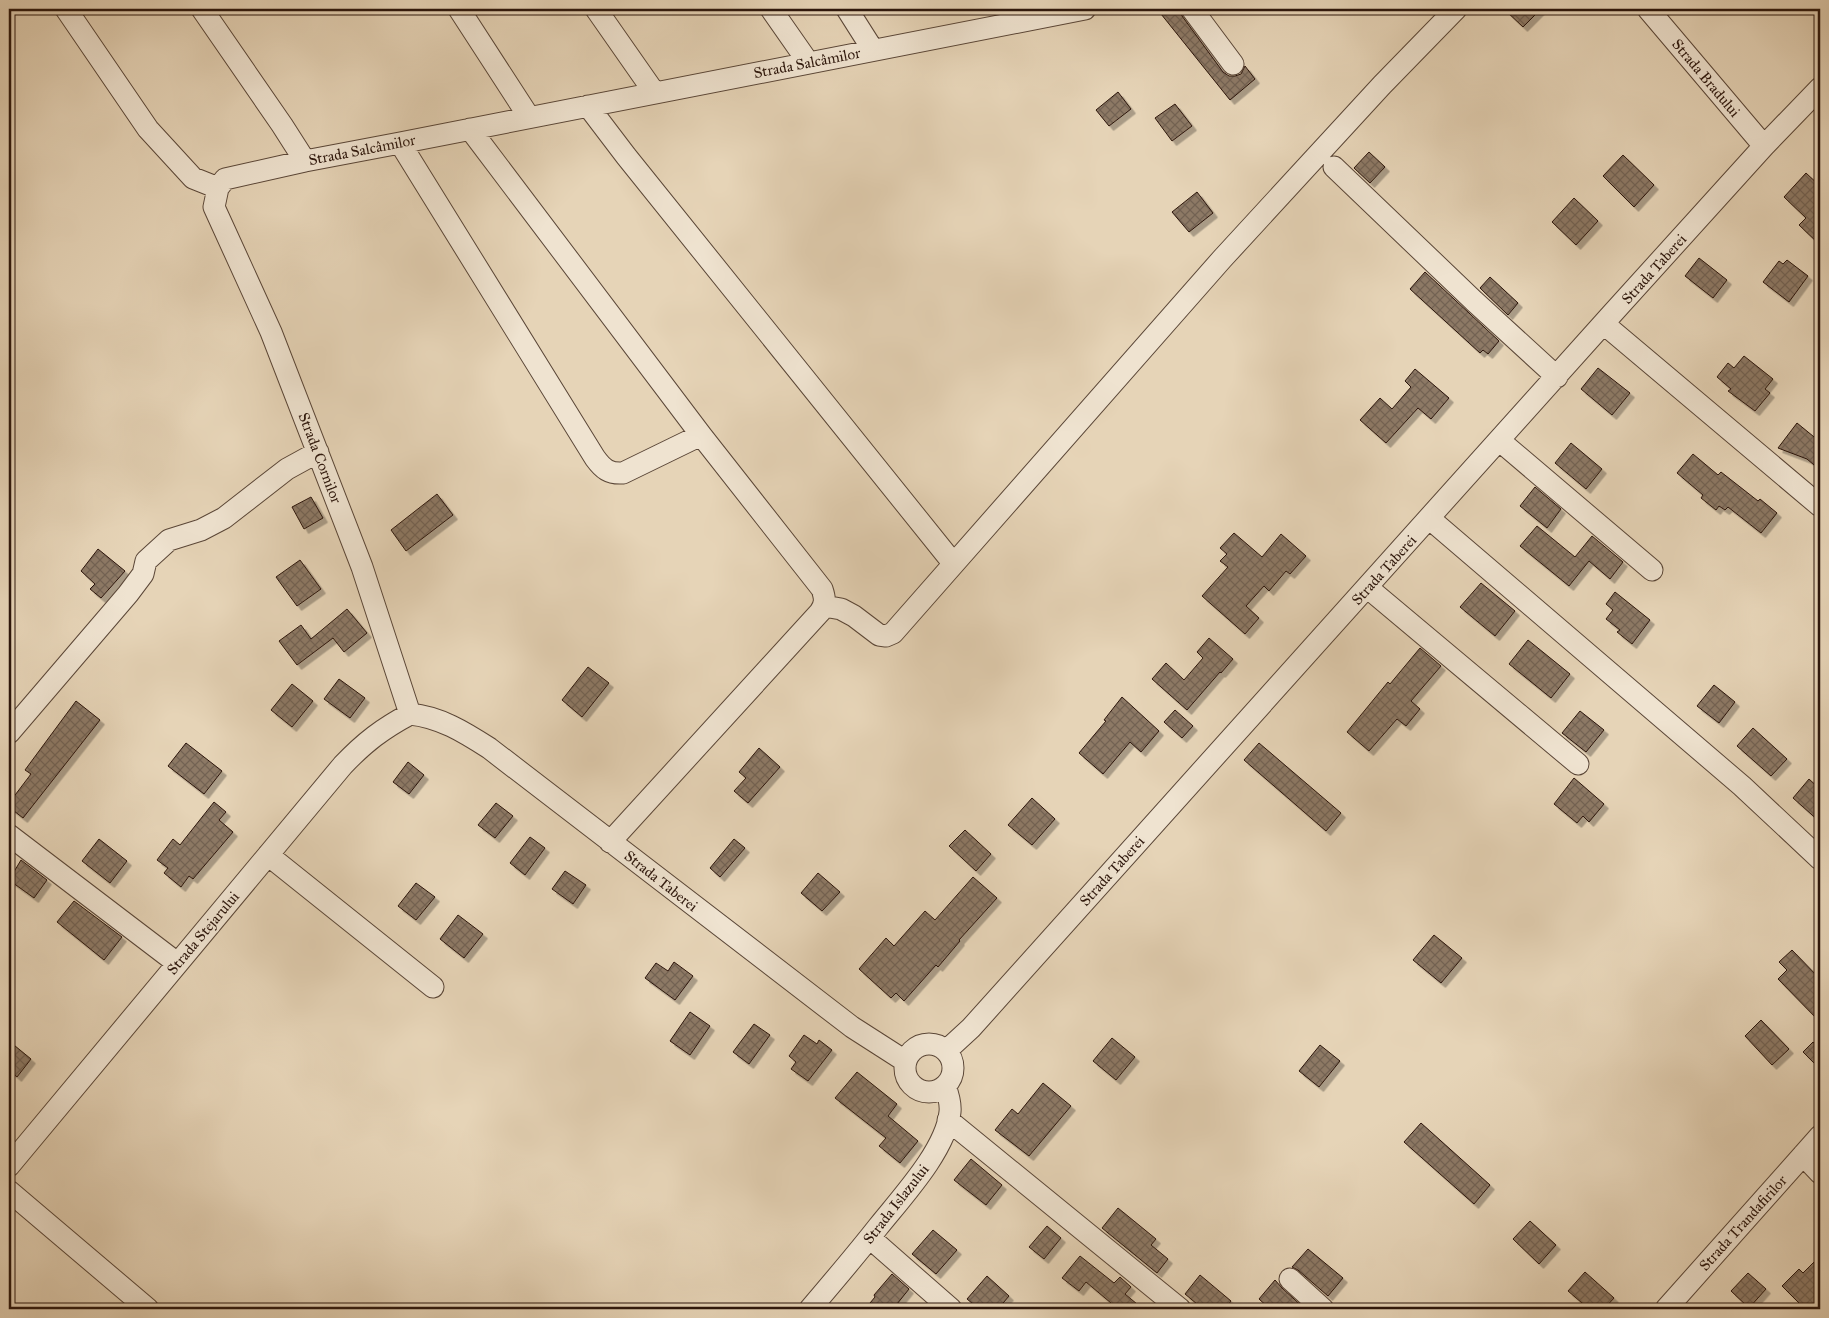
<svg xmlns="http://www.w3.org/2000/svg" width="1829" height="1318" viewBox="0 0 1829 1318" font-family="'IM FELL Great Primer',serif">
	<defs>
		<pattern id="building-cross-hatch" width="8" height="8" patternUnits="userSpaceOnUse" patternTransform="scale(1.25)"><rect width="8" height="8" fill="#8d7965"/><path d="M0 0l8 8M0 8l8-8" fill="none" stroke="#736252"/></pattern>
		<filter id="shadow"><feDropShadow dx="4.5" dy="4.5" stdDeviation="0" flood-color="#0004"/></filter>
	</defs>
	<rect width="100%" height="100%" fill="#e6d4b7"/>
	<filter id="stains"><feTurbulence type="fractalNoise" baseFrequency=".004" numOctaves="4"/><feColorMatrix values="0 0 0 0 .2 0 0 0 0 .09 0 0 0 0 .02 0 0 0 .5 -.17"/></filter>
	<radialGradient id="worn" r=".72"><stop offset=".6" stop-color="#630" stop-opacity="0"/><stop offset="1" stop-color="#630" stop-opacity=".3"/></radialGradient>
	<path fill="url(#building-cross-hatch)" stroke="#2c160c" filter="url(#shadow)" d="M1157 9H1180L1182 16 1223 72 1229 76H1235L1241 74 1245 66 1255 79 1230 100Z
		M1504 9H1541L1523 27Z
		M1118 92 1131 109 1109 126 1096 110Z
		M1175 104 1192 126 1172 141 1155 118Z
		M1369 152 1385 167 1370 183 1354 168Z
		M1623 155 1654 185 1634 207 1603 176Z
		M1806 173 1820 186V245L1799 225 1806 218 1784 197Z
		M1197 192 1213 213 1189 232 1172 212Z
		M1574 198 1598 221 1576 245 1552 222Z
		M1699 258 1727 280 1713 298 1685 276Z
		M1787 260 1808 276 1789 302 1763 282 1779 261 1783 264Z
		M1425 272 1499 341 1488 354 1483 350 1480 353 1410 289Z
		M1490 277 1518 303 1508 315 1480 288Z
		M1744 356 1773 379 1765 389 1770 393 1755 411 1728 391 1731 389 1717 377 1728 363 1734 368Z
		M1598 368 1630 393 1612 415 1581 389Z
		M1415 369 1449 398 1431 419 1418 408 1386 443 1360 420 1380 398 1392 409 1411 387 1405 381Z
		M1797 423 1819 441 1820 440V470L1807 459 1778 448Z
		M1571 443 1602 469 1586 489 1555 463Z
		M1693 454 1718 475 1721 472 1758 501 1760 499 1777 513 1761 533 1728 507 1725 510 1719 506 1716 510 1701 498 1703 495 1677 473Z
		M1535 487 1561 509 1547 528 1520 506Z
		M437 494 453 515 406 551 391 530Z
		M311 497 323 518 304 529 292 507Z
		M1537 526 1575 557 1592 536 1623 562 1610 579 1589 561 1569 586 1520 546Z
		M1234 533 1262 557 1281 534 1306 556 1290 574 1286 571 1269 591 1264 586 1246 606 1259 618 1245 634 1202 596 1228 567 1220 561 1227 554 1220 548Z
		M98 549 125 571 101 598 90 589 95 584 81 571Z
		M300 560 321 589 297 606 276 577Z
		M1481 583 1515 611 1495 636 1460 607Z
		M1615 592 1650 620 1632 644 1617 632 1620 630 1606 619 1613 610 1606 604Z
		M347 609 367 633 344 652 333 638 297 665 279 641 301 625 311 639Z
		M1209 638 1233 659 1221 673 1220 672 1187 710 1152 679 1166 663 1184 680 1203 658 1197 652Z
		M1528 640 1570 674 1551 698 1509 664Z
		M1420 648 1441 666 1411 701 1420 709 1406 726 1397 719 1369 751 1347 732 1388 682 1390 684Z
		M588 667 609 683 582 717 562 700Z
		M339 679 365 698 350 718 324 699Z
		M292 684 313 701 292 727 271 710Z
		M1714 685 1735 702 1719 723 1697 706Z
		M1122 697 1159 731 1141 752 1130 742 1103 774 1079 753 1106 721 1104 720Z
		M76 701 100 720 23 818 9 807V803L31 774 25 770Z
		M1175 710 1193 726 1182 738 1164 722Z
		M1580 711 1604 730 1586 752 1562 733Z
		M1753 728 1787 759 1771 776 1737 746Z
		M186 743 222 771 204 794 168 766Z
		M1259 743 1341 813 1326 831 1244 760Z
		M759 748 780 767 748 803 734 791 746 778 739 772Z
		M408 762 424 775 409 794 393 782Z
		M1574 778 1604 804 1589 822 1583 816 1577 823 1554 804Z
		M1809 779 1820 789V822L1793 798Z
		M1032 798 1055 819 1032 845 1008 825Z
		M214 802 226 812 219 820 233 832 193 879 189 876 181 887 164 873 168 868 157 860 173 839 180 845Z
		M496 803 513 816 495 838 478 825Z
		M965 830 991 854 976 871 949 846Z
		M530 837 545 848 525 875 510 863Z
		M99 839 127 861 110 883 82 861Z
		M734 839 745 848 720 877 710 868Z
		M21 860 47 880 34 898 9 880Z
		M565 871 586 885 573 904 552 889Z
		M818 873 840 892 822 911 801 893Z
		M973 877 997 898 959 940 960 941 938 967 936 965 904 1001 896 993 891 998 859 969 886 938 894 946 925 911 935 920Z
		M416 883 435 897 416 920 398 906Z
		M74 901 122 937 104 960 57 922Z
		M458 915 483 934 464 958 440 939Z
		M1434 935 1462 958 1441 983 1413 960Z
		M1792 950 1820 979V1022L1778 979 1787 970 1779 962Z
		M674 962 693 976 675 1000 645 978 656 963 668 971Z
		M690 1012 710 1026 690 1055 670 1041Z
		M1761 1020 1789 1049 1772 1065 1745 1036Z
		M754 1024 770 1035 749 1064 733 1052Z
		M804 1035 817 1044 819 1040 832 1050 808 1081 791 1069 796 1062 789 1056Z
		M1112 1038 1135 1057 1116 1080 1093 1061Z
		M9 1041 31 1059 17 1077 9 1070Z
		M1813 1042 1820 1048V1069L1803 1052Z
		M1320 1045 1340 1061 1319 1087 1299 1071Z
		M857 1072 897 1104 888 1116 918 1141 900 1163 879 1146 886 1138 835 1098Z
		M1043 1083 1071 1106 1029 1156 995 1130 1012 1109 1018 1114Z
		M1421 1123 1490 1185 1474 1204 1404 1142Z
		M971 1159 1002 1185 986 1205 954 1180Z
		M1118 1208 1156 1239 1151 1245 1168 1259 1157 1273 1102 1228Z
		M1530 1221 1556 1245 1539 1264 1513 1239Z
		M1047 1226 1061 1238 1044 1259 1029 1247Z
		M933 1230 957 1250 936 1274 912 1254Z
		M1308 1249 1343 1278 1328 1296 1298 1270 1292 1267Z
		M1080 1256 1114 1283 1120 1277 1131 1287 1125 1294 1143 1309H1106L1111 1303 1086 1282 1079 1291 1062 1278Z
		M1820 1256V1297L1808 1309H1805L1782 1286 1799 1269 1803 1273Z
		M1585 1272 1614 1298 1604 1309H1589L1568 1291Z
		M1748 1273 1766 1289 1749 1308 1731 1291Z
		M892 1274 909 1289 893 1309H865L875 1297 874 1295Z
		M1200 1275 1231 1301 1225 1309H1203L1185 1294Z
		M987 1276 1009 1296 998 1309H979L967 1299Z
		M1275 1280 1282 1288 1305 1309H1270L1259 1299Z"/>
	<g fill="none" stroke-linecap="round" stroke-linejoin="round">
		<defs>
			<path id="minor" d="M66 9 148 129 193 178 218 188
				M202 9 282 125 305 161
				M459 9 529 117
				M596 9 654 92
				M771 9 808 62
				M847 9 873 50
				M1192 9 1233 64
				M1648 9 1764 146
				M588 106 626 156 953 563
				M470 129 701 435 822 589C825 598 826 603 820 612L610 842
				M400 143 595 458C603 469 609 474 623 473L701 435
				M1334 167 1474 301 1557 377
				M1604 324 1820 506
				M1500 441 1652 570
				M1430 519 1742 786 1820 859
				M1368 588 1578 764
				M824 606 841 609 854 616 879 635 886 636 893 633 1222 259 1382 85 1456 9
				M410 714 362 567 271 332 214 207 218 188 225 179 305 161 400 143 1085 9
				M410 714C440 717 464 732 489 748L852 1027 905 1061
				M9 733 128 594 143 574 146 561 169 540 201 530 224 518 287 469 318 452
				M9 835 177 963
				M268 855 433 987
				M905 1068a24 24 0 1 1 48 0a24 24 0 1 1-48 0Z
				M946 1051 971 1028 1611 315 1764 146 1820 88
				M948 1120 1180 1309
				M1803 1155 1820 1173
				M9 1166 343 765C365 742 382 729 410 714
				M9 1191 148 1309
				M870 1238 951 1309
				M1290 1279 1323 1309
				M810 1309C833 1282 856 1255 878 1227 902 1197 946 1150 950 1112 951 1103 948 1094 945 1086
				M1666 1309 1820 1136"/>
		</defs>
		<use href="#minor" stroke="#5a4637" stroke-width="23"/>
		<use href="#minor" stroke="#efe3d0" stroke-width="21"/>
	</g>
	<g text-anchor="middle" stroke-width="4.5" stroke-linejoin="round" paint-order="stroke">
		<g font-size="15" fill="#2c160c" stroke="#efe3d0">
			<text transform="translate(807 63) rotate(-11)" y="5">Strada Salcâmilor</text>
			<text transform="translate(1706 78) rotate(50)" y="5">Strada Bradului</text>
			<text transform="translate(362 150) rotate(-11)" y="5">Strada Salcâmilor</text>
			<text transform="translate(1654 269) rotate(-48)" y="5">Strada Taberei</text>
			<text transform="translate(320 458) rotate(69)" y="5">Strada Cornilor</text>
			<text transform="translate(1384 570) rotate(-48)" y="5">Strada Taberei</text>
			<text transform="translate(1112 871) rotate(-48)" y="5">Strada Taberei</text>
			<text transform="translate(661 881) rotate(38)" y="5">Strada Taberei</text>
			<text transform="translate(203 933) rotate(-50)" y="5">Strada Stejarului</text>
			<text transform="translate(896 1204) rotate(-52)" y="5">Strada Islazului</text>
			<text transform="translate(1743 1223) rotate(-48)" y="5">Strada Trandafirilor</text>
		</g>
	</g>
	<rect width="1829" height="1318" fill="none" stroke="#e6d4b7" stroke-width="30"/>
	<rect x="10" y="10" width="1809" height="1298" fill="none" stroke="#2c160c" stroke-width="2.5"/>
	<rect x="15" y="15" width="1799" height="1288" fill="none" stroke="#2c160c"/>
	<rect width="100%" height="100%" filter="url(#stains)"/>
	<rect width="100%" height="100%" fill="url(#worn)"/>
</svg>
